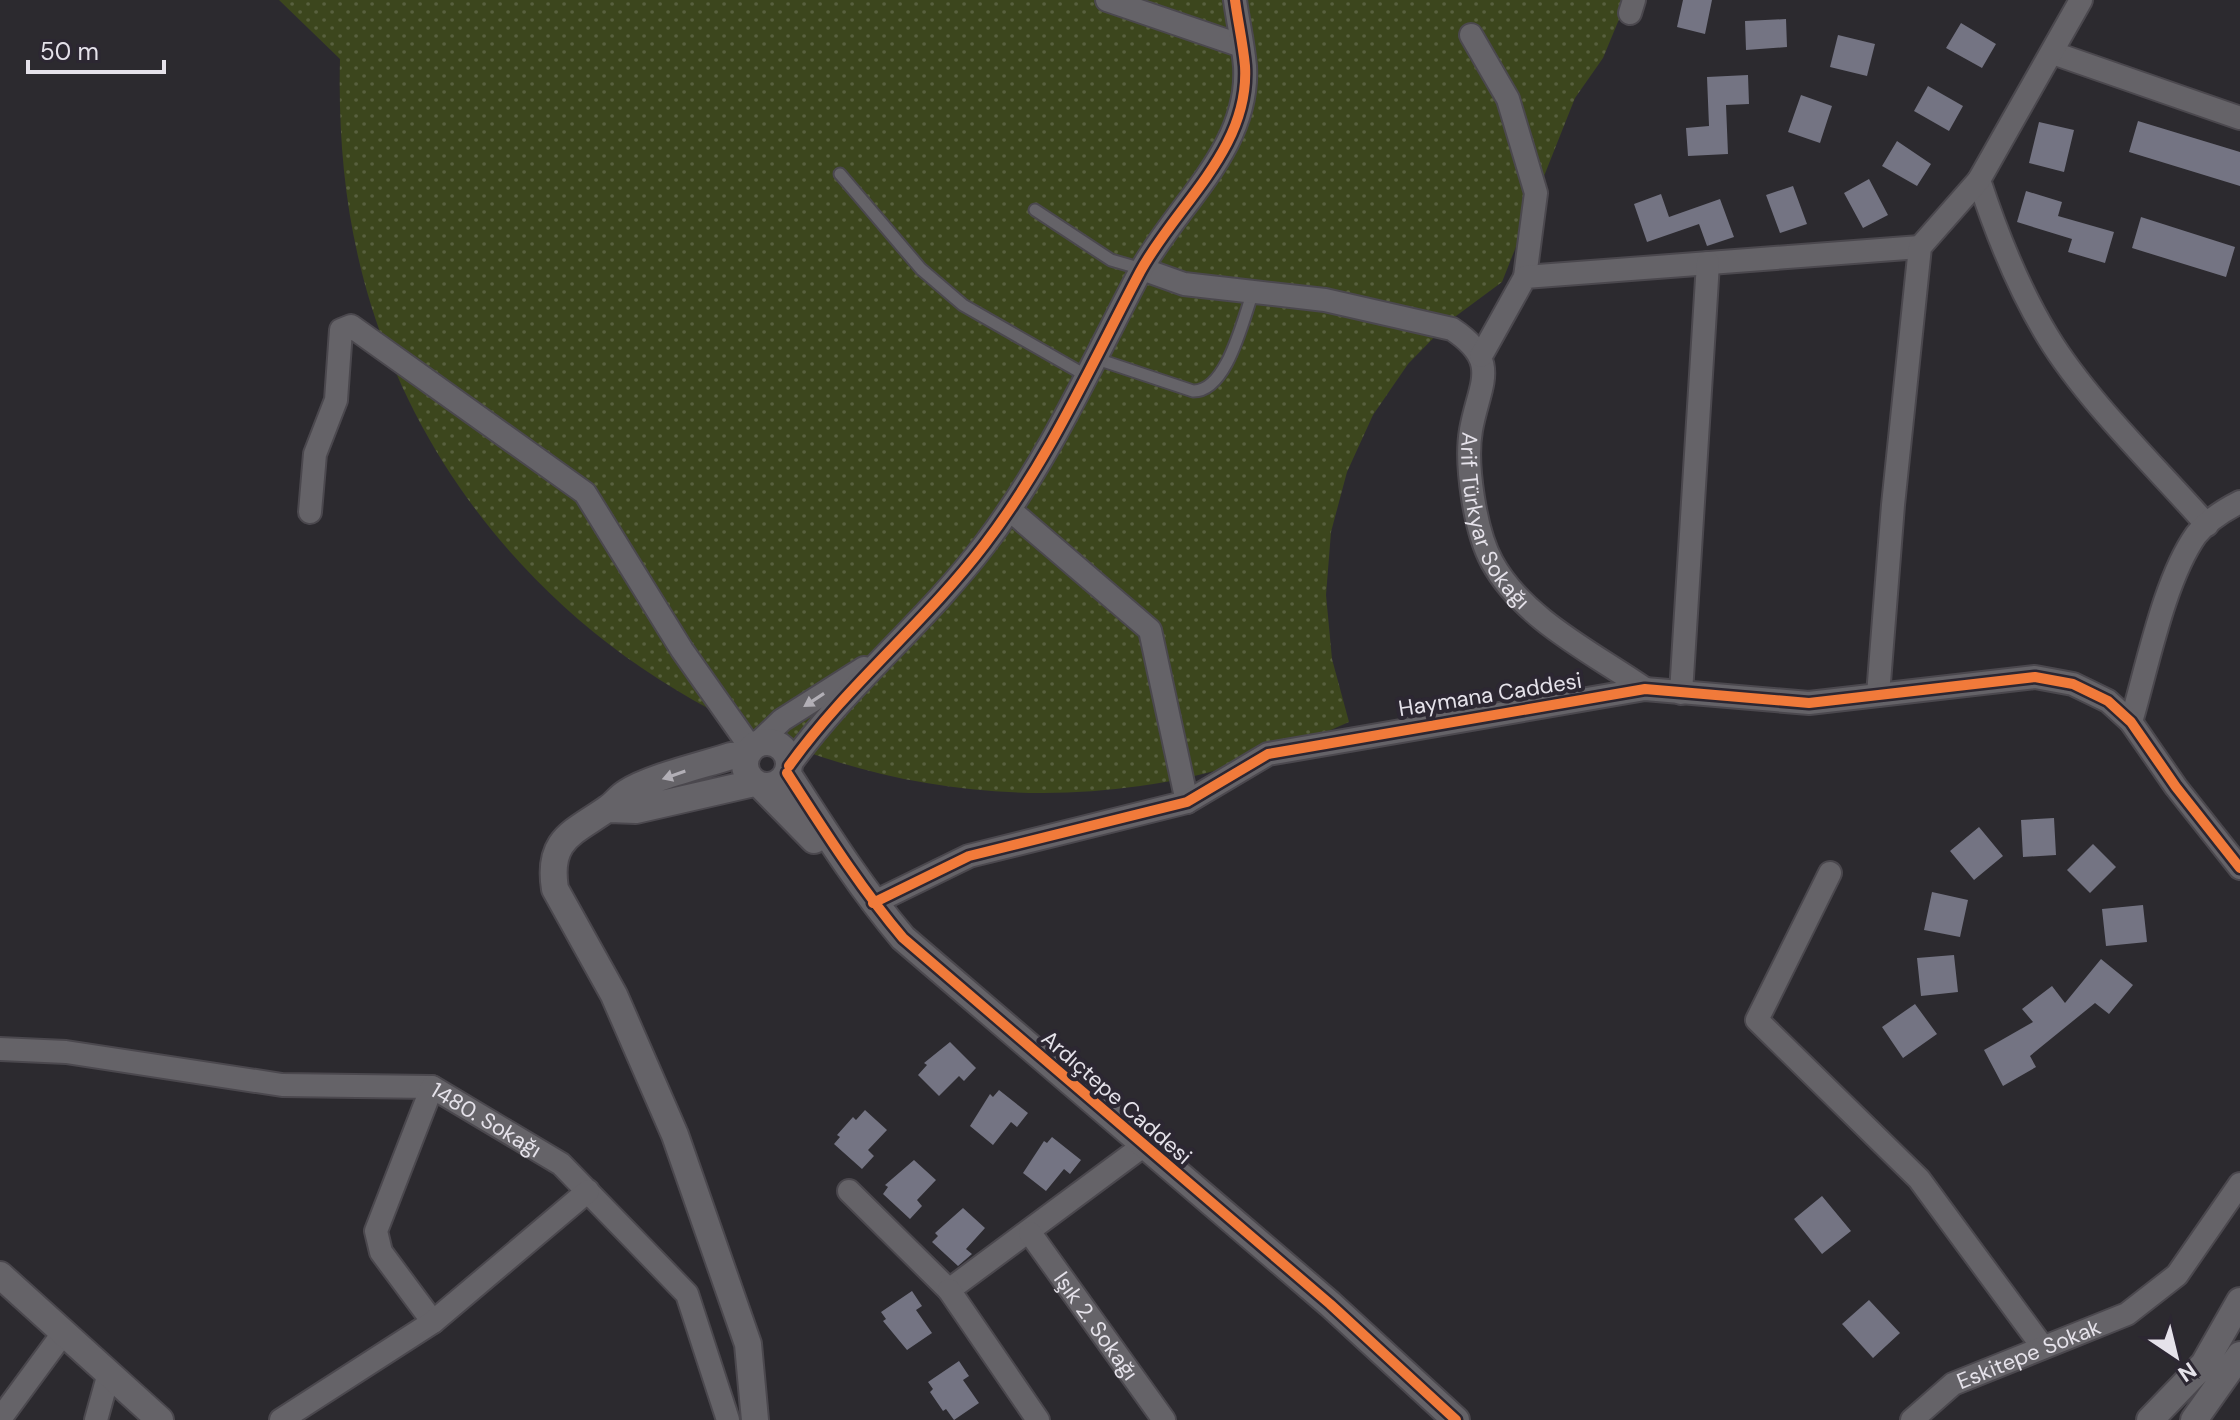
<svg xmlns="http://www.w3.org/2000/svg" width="2240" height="1420" viewBox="0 0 2240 1420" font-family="'DM Sans',sans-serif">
	<defs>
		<pattern id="grass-dots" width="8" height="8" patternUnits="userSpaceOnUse" patternTransform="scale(2)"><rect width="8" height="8" fill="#3c461d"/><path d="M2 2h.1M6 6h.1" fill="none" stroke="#58603e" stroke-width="1.8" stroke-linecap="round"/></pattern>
	</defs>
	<rect width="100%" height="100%" fill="#2c2a2f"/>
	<path fill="url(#grass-dots)" d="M279 0H1627L1603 58 1575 98 1502 282 1452 319 1408 364 1373 415 1347 472 1331 532 1326 595 1332 659 1349 722C1283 752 1213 776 1140 786 807 834 471 629 371 305 346 224 338 143 340 59Z"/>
	<path fill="#747483" d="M1683 0H1712L1705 34 1677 27Z
		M1786 19 1787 47 1746 50 1745 21Z
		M1961 23 1996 44 1982 68 1946 48Z
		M1838 35 1875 44 1867 76 1830 67Z
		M1748 75 1749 104 1726 105 1728 154 1688 156 1686 128 1709 126 1707 77Z
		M1928 86 1963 106 1949 131 1914 111Z
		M1801 95 1832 106 1820 143 1788 132Z
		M2138 121 2240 152V186L2129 152Z
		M2039 122 2074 130 2064 172 2029 163Z
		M1897 141 1931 164 1917 186 1882 166Z
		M1869 179 1888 215 1863 228 1844 193Z
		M1793 186 1807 224 1780 233 1766 195Z
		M2026 191 2062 202 2058 216 2114 232 2105 263 2068 252 2072 239 2017 222Z
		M1661 194 1669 217 1720 199 1734 237 1707 246 1699 224 1647 242 1634 204Z
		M2141 217 2235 247 2226 277 2132 248Z
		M2054 818 2056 855 2023 857 2021 820Z
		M1979 827 2003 856 1974 880 1950 851Z
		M2093 844 2116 867 2090 893 2067 870Z
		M1932 892 1968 900 1960 937 1924 930Z
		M2143 905 2147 942 2106 946 2102 909Z
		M1954 955 1958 992 1921 996 1917 958Z
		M2101 959 2133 985 2109 1014 2095 1003 2030 1056 2036 1067 2003 1086 1984 1050 2033 1022 2022 1009 2052 986 2065 1003Z
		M1915 1004 1937 1034 1903 1058 1882 1027Z
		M950 1042 976 1068 964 1081 959 1076 939 1096 918 1075 927 1065 924 1063Z
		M999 1090 1028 1113 1017 1127 1011 1122 993 1145 970 1126 990 1094 993 1097Z
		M865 1110 887 1130 868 1150 874 1156 862 1169 834 1144 840 1137 837 1135 853 1117 856 1120Z
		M1052 1137 1081 1160 1070 1174 1064 1169 1046 1191 1023 1173 1044 1141 1047 1143Z
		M914 1160 936 1180 917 1200 922 1206 910 1219 883 1194 888 1187 885 1185Z
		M1822 1196 1851 1231 1822 1254 1794 1219Z
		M963 1208 985 1228 966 1249 972 1254 958 1266 932 1242 938 1236 935 1233Z
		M912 1291 922 1306 916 1310 932 1333 907 1350 883 1321 886 1319 881 1312Z
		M1869 1300 1900 1333 1873 1358 1842 1324Z
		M959 1361 969 1376 963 1380 979 1403 954 1420 946 1409 943 1411 930 1392 933 1389 928 1382Z"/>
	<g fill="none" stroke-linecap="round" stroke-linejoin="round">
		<defs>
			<path id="service" d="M840 174 921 269 963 305 1087 376
				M1035 210 1111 260 1142 269
				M1097 359 1193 391C1227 392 1243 319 1253 292"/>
			<g id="minor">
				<path d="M1107 0 1242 46"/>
				<path d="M1630 13 1634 0"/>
				<path d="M1471 35 1508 99 1536 193 1525 277"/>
				<path d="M2053 53 2240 118"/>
				<path d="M1979 180C1997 235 2018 288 2048 337 2087 401 2157 468 2207 525"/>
				<path id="s1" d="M1142 269 1184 284 1325 300 1452 329C1502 362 1479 384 1471 430 1465 464 1475 531 1492 562 1523 619 1593 653 1645 689"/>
				<path d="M1481 356 1525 277 1920 247"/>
				<path d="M1010 510 1150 630 1187 802"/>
				<path d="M310 512 315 454 336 400 341 330 351 326 585 493 682 650 751 748"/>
				<path d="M1681 693 1708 263"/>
				<path d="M1878 695 1893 505 1920 247 1979 180 2081 0"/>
				<path d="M2131 722C2147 668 2164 580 2196 535 2207 521 2224 510 2240 502"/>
				<path d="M757 744 782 720 864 668"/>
				<path d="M789 766C847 685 925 623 985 544 1049 460 1091 365 1140 272 1176 205 1250 149 1245 66 1243 44 1238 22 1235 0"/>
				<path d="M1830 873 1757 1020 1919 1179 2042 1346"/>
				<path d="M873 903 969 856 1187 802 1268 754 1645 689 1809 703 2035 677 2073 684 2108 701 2131 722 2176 787 2240 868"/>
				<path id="s2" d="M0 1049 66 1052 282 1085 432 1087 561 1164 687 1294 728 1420"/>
				<path d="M432 1087 376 1231 381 1252 433 1322"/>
				<path d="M849 1191 949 1290 1143 1146"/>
				<path id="s3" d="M1030 1233 1164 1420"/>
				<path d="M949 1290 1038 1420"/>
				<path d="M0 1419 64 1332"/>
				<path d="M96 1420 109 1373"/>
				<path d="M281 1420 433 1322 588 1191"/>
				<path id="s4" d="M1912 1420 1953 1384 2127 1314 2177 1275 2240 1184"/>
			</g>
			<path id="tertiary" d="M745 764a22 22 0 1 1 44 0a22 22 0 1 1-44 0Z
				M746 755 731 756C703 765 648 778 626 793 619 797 614 805 607 809 573 833 547 839 555 889L614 995 675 1135 748 1344 755 1420
				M787 773C824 830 859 886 903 938L1330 1304 1456 1420
				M761 786 814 840
				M609 809 636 810 754 783
				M0 1275 160 1420
				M2150 1420 2204 1364 2240 1301
				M2194 1420 2240 1355"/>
		</defs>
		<use href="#service" stroke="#4b484e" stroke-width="15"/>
		<use href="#minor" stroke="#4b484e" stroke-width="26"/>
		<use href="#tertiary" stroke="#4b484e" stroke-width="30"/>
		<use href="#service" stroke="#656368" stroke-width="11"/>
		<use href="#minor" stroke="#656368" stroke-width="22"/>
		<use href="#tertiary" stroke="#656368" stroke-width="26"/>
		<defs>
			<path id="cycleway" d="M789 766C847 685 925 623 985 544 1049 460 1091 365 1140 272 1176 205 1250 149 1245 66 1243 44 1238 22 1235 0
				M787 773C824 830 859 886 903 938L1330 1304 1456 1420
				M873 903 969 856 1187 802 1268 754 1645 689 1809 703 2035 677 2073 684 2108 701 2131 722 2176 787 2240 868"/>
		</defs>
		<use href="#cycleway" stroke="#2c2732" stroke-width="15"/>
		<use href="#cycleway" stroke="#f17a3a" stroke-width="10"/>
	</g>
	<defs><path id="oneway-solid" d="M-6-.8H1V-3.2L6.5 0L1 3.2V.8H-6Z" transform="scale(2)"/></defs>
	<g fill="#b2afb6">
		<use href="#oneway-solid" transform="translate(814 700) rotate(147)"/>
		<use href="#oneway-solid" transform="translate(674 775) rotate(161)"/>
	</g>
	<g text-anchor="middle" stroke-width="8" stroke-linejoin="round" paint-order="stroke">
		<g font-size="22" fill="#e5e2ea" stroke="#2c2732">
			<text dy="8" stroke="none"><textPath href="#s1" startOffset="528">Arif Türkyar Sokağı</textPath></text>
			<text transform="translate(1490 694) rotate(-9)" y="8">Haymana Caddesi</text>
			<text transform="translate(1117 1097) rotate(41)" y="8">Ardıçtepe Caddesi</text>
			<text dy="8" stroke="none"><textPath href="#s2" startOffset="498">1480. Sokağı</textPath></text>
			<text dy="8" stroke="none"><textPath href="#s3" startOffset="114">Işık 2. Sokağı</textPath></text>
			<text dy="8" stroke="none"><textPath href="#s4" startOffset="136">Eskitepe Sokak</textPath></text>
		</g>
	</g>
	<g transform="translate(2176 1356) rotate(145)" stroke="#2c2732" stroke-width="6" paint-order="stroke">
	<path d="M0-6L14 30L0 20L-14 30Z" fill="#e5e2ea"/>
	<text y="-12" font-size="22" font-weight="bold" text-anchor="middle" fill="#e5e2ea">N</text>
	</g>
	<path d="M28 60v12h136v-12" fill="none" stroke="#e5e2ea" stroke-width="4"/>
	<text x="40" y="60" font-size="24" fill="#e5e2ea" stroke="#2c2732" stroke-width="6" paint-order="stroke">50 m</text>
</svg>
